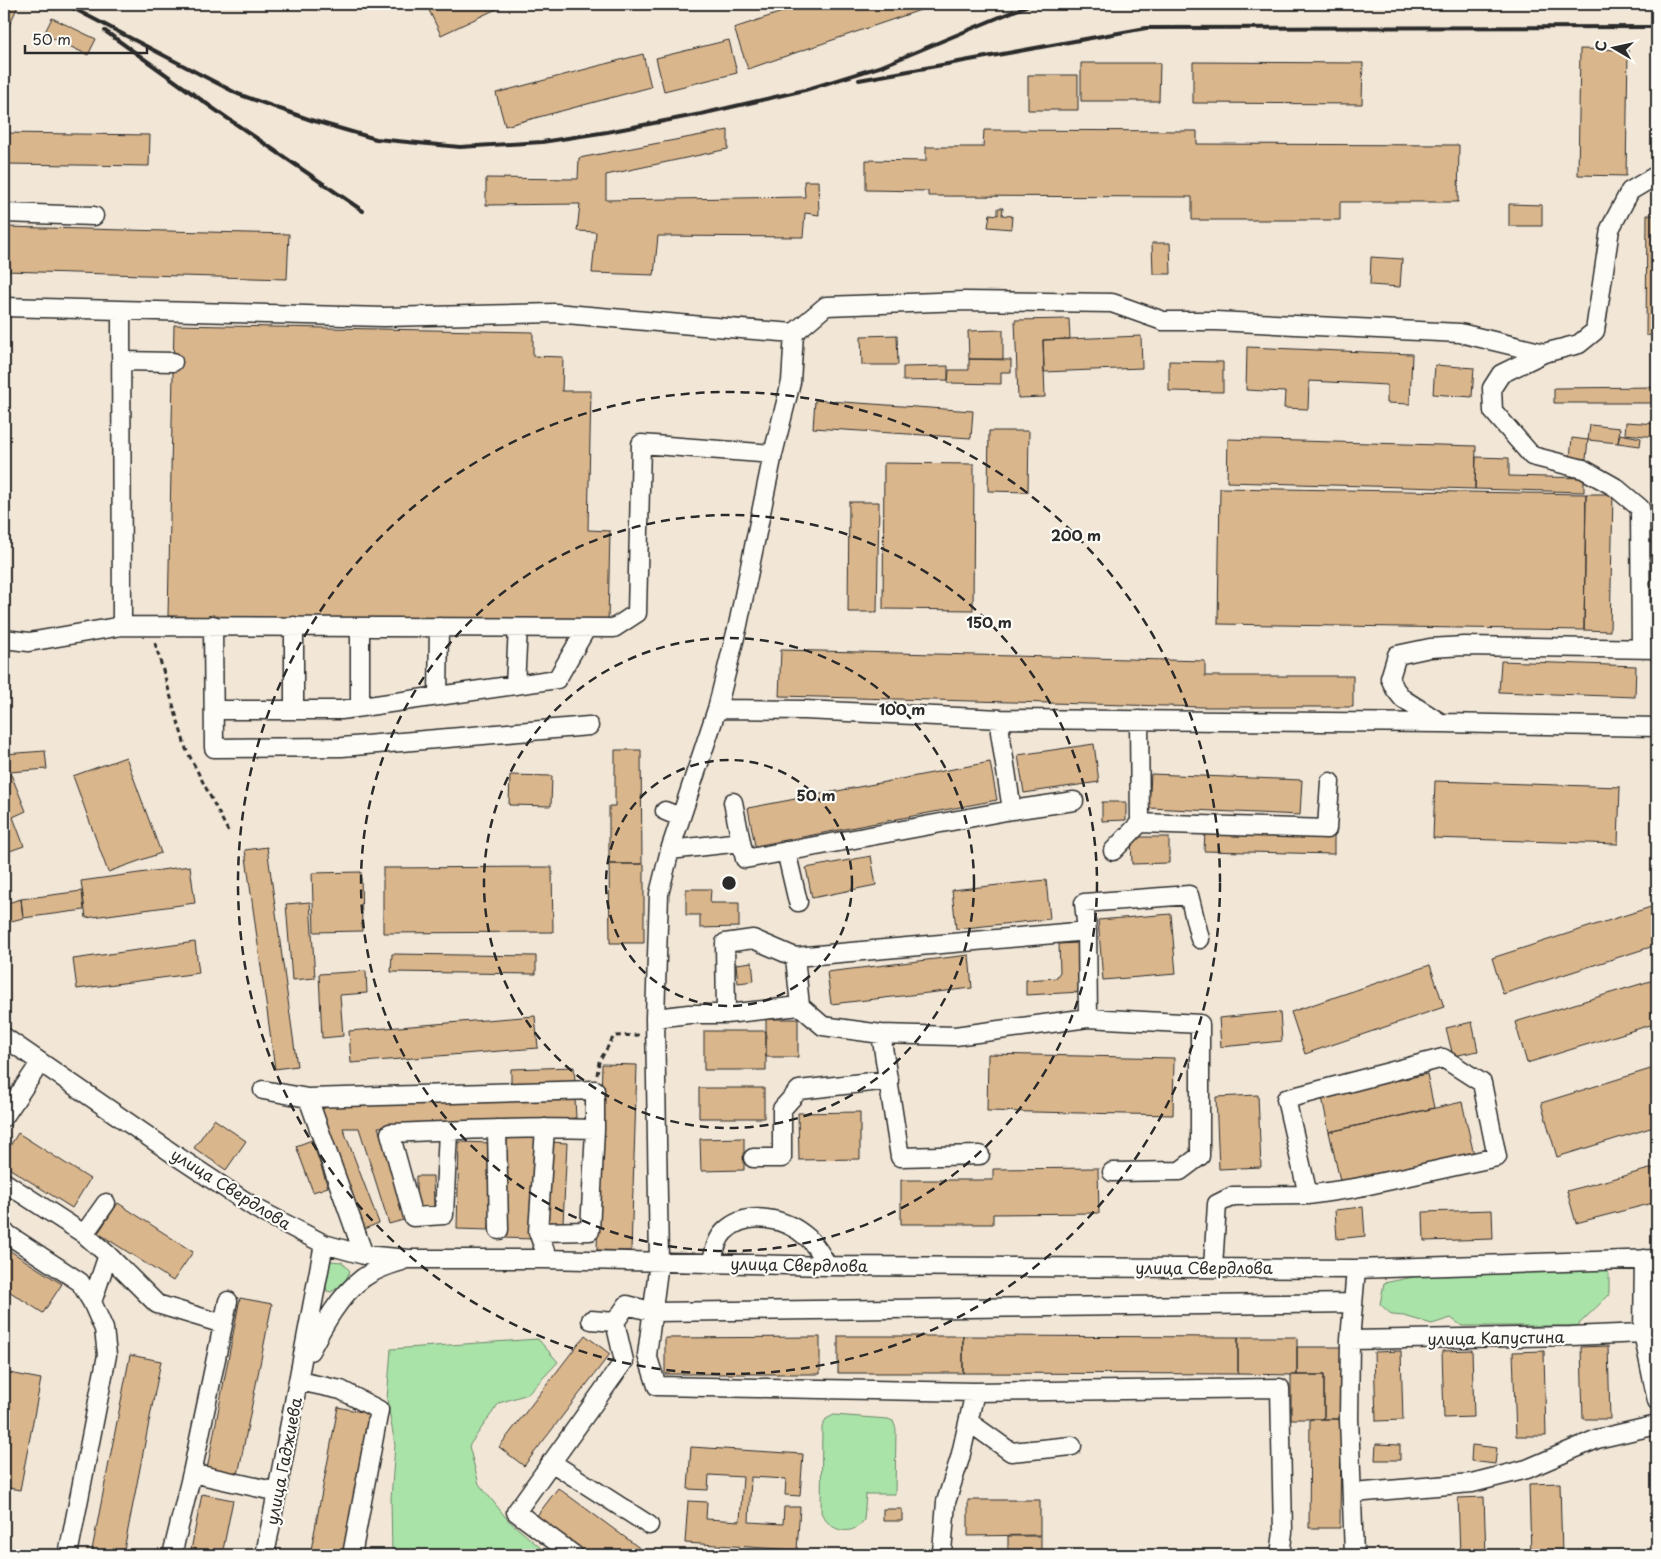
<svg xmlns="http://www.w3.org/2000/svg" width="1661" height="1559" viewBox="0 0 1661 1559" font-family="'Playpen Sans',sans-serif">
	<rect width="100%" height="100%" fill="#f2e7d7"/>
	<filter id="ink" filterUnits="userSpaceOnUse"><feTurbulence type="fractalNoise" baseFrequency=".02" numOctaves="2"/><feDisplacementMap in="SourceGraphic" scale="10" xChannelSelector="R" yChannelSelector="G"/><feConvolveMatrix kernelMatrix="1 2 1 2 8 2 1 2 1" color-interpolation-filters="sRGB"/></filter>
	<g filter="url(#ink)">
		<path fill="#aae3a8" stroke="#6a876a" d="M331 1261 342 1262 350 1271 344 1284 331 1292 327 1291C324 1282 326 1270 331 1261Z
			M1604 1269 1609 1274V1295L1577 1326H1462L1451 1318 1432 1324 1404 1316 1392 1315 1380 1304 1384 1283 1418 1276Z
			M538 1339 558 1362 528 1394 499 1403 469 1446 479 1484 508 1520 549 1555H392L391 1499 395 1445 387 1399 391 1349Z
			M834 1415 888 1419 893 1421 896 1429 895 1494H866L864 1520C851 1539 828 1530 821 1512L822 1427 826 1419Z"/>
		<path fill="#dab68c" stroke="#2b2b2b" d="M4 4H19L4 36Z
			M426 4H507L441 35Z
			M806 4H938L748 69 734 28Z
			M52 18 96 39 88 55 44 34Z
			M729 40 737 73 664 91 656 58Z
			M1580 49 1628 50 1626 176 1578 175Z
			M643 54 651 87 505 126 496 93Z
			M1193 62 1363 63 1362 104 1193 103Z
			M1081 63H1160L1159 101H1081Z
			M1028 75H1078V110H1028Z
			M728 130V149L606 175V200L805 197 804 181H818L819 215 805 213 803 237 658 236 654 275 592 273 596 232 577 231 580 204 486 205V178L578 179 579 158Z
			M984 130 1197 131V144L1459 145 1458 202H1340V220H1192V197L928 196V191L866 190V160L926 161V147H983Z
			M4 133 150 135 149 166 4 164Z
			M1509 204 1542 205V226H1509Z
			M998 208H1003L1002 215 1012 216 1011 229 988 227 990 214 998 215Z
			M1647 215H1657V336L1646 335Z
			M4 227 289 234 287 279 4 271Z
			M1152 243H1170L1171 274H1153Z
			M1371 257 1402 259 1400 287 1370 285Z
			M1069 319 1070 339 1043 340 1045 397 1018 398 1015 320Z
			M174 325 533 332V356L563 357 562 391H591L588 530 610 531 608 624 168 616Z
			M1003 330V359H969L968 331Z
			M897 335 898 365H862L861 336Z
			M1141 336 1142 368 1044 372 1043 340Z
			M1247 347 1412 354 1410 404 1387 403V385L1309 381 1308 409 1284 408 1285 392 1246 390Z
			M969 359 1011 360V372H1001V384L948 383 949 370H969Z
			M1169 361 1223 362V392L1169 391Z
			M1435 365 1474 368 1472 397 1433 394Z
			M948 366V380L903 381V367Z
			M1657 387V403H1554V388Z
			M815 400 973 411 971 438 813 428Z
			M1626 422 1657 424V437L1625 434Z
			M1590 425 1620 428 1618 443 1588 440Z
			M989 431H1029L1028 492 988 491Z
			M1620 434 1641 438 1640 446 1618 443Z
			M1572 438 1588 440 1586 459 1570 458Z
			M1228 439 1476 446 1475 489 1227 482Z
			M1476 457 1509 458V476L1584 478V492L1475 489Z
			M884 463 974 464 973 610 883 609Z
			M1220 488 1586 494 1584 630 1218 624Z
			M1586 494H1613L1610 631 1584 630Z
			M849 502H879L877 612H848Z
			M781 650 1205 661V676H1353V707H1204L779 696Z
			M1501 661 1636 666 1635 697 1499 692Z
			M1094 744 1099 782 1024 793 1018 755Z
			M615 750H641L642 864H609V806H615Z
			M45 751 47 769 10 772 26 811 13 817 24 846 4 853V754Z
			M126 757 161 853 108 872 73 776Z
			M990 762 997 800 755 846 748 808Z
			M1151 774 1302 780 1300 815 1149 808Z
			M510 775 552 776 551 806 509 805Z
			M1435 781 1620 787 1618 844 1433 838Z
			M1102 802H1126V820L1102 821Z
			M1205 832 1334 835V854L1204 851Z
			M1131 837H1169V863L1132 864Z
			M267 847 297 1066 275 1069 245 850Z
			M871 856 876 885 812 898 806 868Z
			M609 864H644V943H610Z
			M190 866 195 903 86 918 81 881Z
			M552 867 553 932 383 933V868Z
			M361 872 362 931 314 932 312 873Z
			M1046 880 1050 919 956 929 952 890Z
			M686 889H711L710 903H739V927L700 928V915H686Z
			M82 891 84 910 23 918 21 899Z
			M21 899 23 918 4 923V904Z
			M310 902 315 978 292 980 286 904Z
			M1657 905V945L1503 994 1492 958Z
			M1171 914 1176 974 1103 980 1098 920Z
			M195 942 199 973 77 989 73 959Z
			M1078 943 1081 992 1026 995V980L1056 978 1060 972 1059 944Z
			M392 954 536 956V974L391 972Z
			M969 955 972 988 831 1004 827 972Z
			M752 962 754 981 738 983 736 964Z
			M1430 965 1444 1007 1305 1054 1291 1012Z
			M366 971 367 993 340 995 343 1036 322 1038 319 974Z
			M1657 979V1023L1527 1063 1515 1022Z
			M1280 1012 1282 1041 1221 1047 1219 1018Z
			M535 1016 538 1048 351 1063 349 1031Z
			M766 1019H798V1057H766Z
			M1472 1022 1478 1051 1453 1056 1446 1028Z
			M704 1031H766V1070H704Z
			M988 1054 1174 1058 1173 1115 987 1111Z
			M602 1064 637 1065 631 1251 597 1250Z
			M574 1067 575 1081 511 1084V1069Z
			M1657 1067V1126L1557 1157 1541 1103Z
			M1427 1074 1434 1108 1329 1132 1322 1097Z
			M699 1088H764V1118H699Z
			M1258 1095 1261 1167 1219 1169 1216 1097Z
			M575 1099 576 1118 378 1127 407 1219 389 1224 359 1128H343L379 1223 364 1229 319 1110 334 1105Z
			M1462 1102 1474 1155 1341 1185 1329 1132Z
			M860 1112V1159L799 1160 798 1113Z
			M214 1119 246 1141 226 1170 194 1148Z
			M18 1133 90 1179 72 1208 4 1165V1156Z
			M507 1136 537 1137 533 1239 503 1238Z
			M744 1138V1170L701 1171 700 1139Z
			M312 1140 328 1187 313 1192 296 1146Z
			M459 1142 492 1143 489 1230 457 1229Z
			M550 1142 567 1143 563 1223 546 1222Z
			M1657 1167V1202L1576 1223 1567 1191Z
			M1098 1168 1099 1213 993 1214V1224H901V1180H993V1169Z
			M416 1176H433L434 1209H416Z
			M118 1203 193 1252 173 1281 98 1233Z
			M1363 1207 1365 1236 1337 1239 1335 1210Z
			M1492 1210 1493 1239 1424 1241 1423 1212Z
			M4 1247 62 1284 43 1313 4 1288Z
			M240 1298 272 1304 238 1475 207 1469Z
			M585 1335 610 1354 524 1466 499 1447Z
			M838 1336H963V1373H838Z
			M963 1336 1238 1337V1374L963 1373Z
			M820 1337V1374H665V1338Z
			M1238 1337H1297V1375L1238 1374Z
			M1608 1346 1610 1419H1583L1581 1347Z
			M1297 1347H1341V1419H1324V1375H1297Z
			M1472 1350 1474 1417 1444 1418 1442 1351Z
			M1401 1351 1403 1420 1376 1421 1374 1352Z
			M1544 1351 1546 1436H1516L1513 1352Z
			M130 1355 161 1361 123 1555H91Z
			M4 1372 41 1379 20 1490 4 1487V1419L9 1394 4 1393Z
			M1291 1375H1324V1419H1291Z
			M338 1407 371 1414 344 1555H310Z
			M1310 1419H1341L1340 1528H1309Z
			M1376 1444 1400 1445V1460H1375Z
			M1472 1445 1497 1448 1495 1464 1471 1461Z
			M691 1447 803 1454 800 1496 785 1495 786 1479 751 1477 749 1522 783 1524 784 1507H800L797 1550 685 1543 688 1501 707 1502 706 1519 740 1521 743 1477 709 1475 708 1490 688 1489Z
			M1560 1483 1562 1555H1531L1529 1484Z
			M558 1488 649 1555H587L536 1517Z
			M202 1494 233 1500 222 1555H190Z
			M1484 1497 1486 1555H1460L1458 1498Z
			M968 1500H1040V1535L968 1536Z
			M883 1509H902V1521H883Z
			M1008 1536H1041V1555H1008Z"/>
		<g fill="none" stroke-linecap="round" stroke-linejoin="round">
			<defs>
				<path id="minor" d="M4 213 94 216
					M4 307 384 317 555 313 703 326 794 333
					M121 311 122 626
					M1544 353 1501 374 1492 388 1493 411 1532 456 1583 469 1615 487 1640 508 1641 649
					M123 361 173 362
					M213 625 214 748 342 747 589 726
					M294 626V710
					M4 639 29 642 122 626 614 628 637 613 641 444 773 454
					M515 685 518 628
					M438 696 439 627
					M360 707V627
					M717 709 804 710 1001 719 1442 723 1657 727
					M214 710H341L557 679 586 629
					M1001 719 1000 732 1012 810
					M1441 723 1403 699 1395 689 1390 678 1397 655 1430 648 1464 646 1657 649
					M665 811 680 817
					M1140 823 1327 829 1330 782
					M741 842 745 859 1012 810 1074 801
					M670 850 741 842 733 802
					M786 851 798 902
					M1113 851 1140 823 1139 720
					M1087 931 1084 903 1189 895 1200 939
					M800 1006 823 1026 881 1034 955 1036 1088 1018
					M726 1014 725 943 753 939 795 957
					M655 1018 689 1014H726L800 1006 795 957 1087 931 1088 1018 1200 1024V1156L1180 1171 1112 1172
					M881 1034 900 1157 980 1155
					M4 1037 175 1155 257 1209 324 1244 364 1255 409 1259H545L828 1266 1356 1269 1657 1259
					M263 1090 308 1098 595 1090V1129
					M308 1098 364 1255
					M4 1117 40 1063
					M545 1128 538 1232 545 1251V1259
					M497 1129 499 1230
					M448 1131 444 1215 413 1217 390 1133C458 1130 526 1127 595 1129L590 1231 538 1232
					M753 1158H782V1109L799 1090 889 1080
					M4 1182 84 1234 108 1255 157 1304 223 1324
					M4 1232 80 1282 92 1302 104 1329 107 1355 68 1555
					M84 1234 106 1203
					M1644 1259 1643 1333 1657 1401
					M711 1264C714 1253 716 1240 724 1232 747 1209 786 1218 808 1238 816 1245 822 1257 828 1266
					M1213 1267 1217 1204 1233 1196 1308 1195 1355 1188 1497 1157 1482 1083 1443 1058 1286 1099 1308 1195
					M92 1302 108 1255
					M591 1320 615 1322
					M1350 1340 1571 1336 1643 1333
					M310 1351C323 1326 339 1296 363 1278 374 1270 388 1265 402 1261
					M299 1381 341 1390 379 1410 352 1555
					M969 1422 1011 1452 1072 1446
					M551 1462 649 1525
					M192 1473 278 1492
					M1353 1493 1472 1483 1527 1469 1597 1439 1657 1425
					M172 1555 192 1473 228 1301
					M265 1555 324 1244
					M574 1555 516 1512 624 1361 615 1322 627 1305 654 1312 1353 1303
					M945 1555 942 1552 946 1502 960 1458 975 1392
					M1280 1555 1283 1532 1280 1388 975 1392 657 1386 647 1355 659 1262 655 1018 659 894 670 850 717 709 738 625 773 454 791 382 794 333 826 306 964 301 1112 303 1163 321H1215L1460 333 1544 353 1579 344 1595 331 1610 229 1630 191 1657 175
					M1354 1555 1349 1418 1350 1340 1356 1269"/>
			</defs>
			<use href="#minor" stroke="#2b2b2b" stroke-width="21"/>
			<path stroke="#2b2b2b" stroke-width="3" stroke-dasharray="5 4" stroke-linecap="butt" d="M155 643 186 749 228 831
				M597 1075 599 1062 614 1036 640 1035"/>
			<use href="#minor" stroke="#fdfcf7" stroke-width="18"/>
			<path stroke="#2b2b2b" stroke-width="4" d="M65 4 238 94 311 120 376 139 460 147 542 142 607 132 701 114 805 90 882 66 1031 4
				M105 31 214 109 363 211
				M859 80 1146 28 1657 27"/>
		</g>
	</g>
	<g fill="none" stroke="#2b2b2b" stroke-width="2.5" stroke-dasharray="9 6">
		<circle cx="729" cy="883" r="123"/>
		<circle cx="729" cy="883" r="245"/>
		<circle cx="729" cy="883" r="368"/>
		<circle cx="729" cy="883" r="491"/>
	</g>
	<g text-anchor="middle" stroke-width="4.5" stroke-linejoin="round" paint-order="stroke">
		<g font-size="16" fill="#2b2b2b" stroke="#fdfcf7">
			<text transform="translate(231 1189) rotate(32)" y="6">улица Свердлова</text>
			<text transform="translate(799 1265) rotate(1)" y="6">улица Свердлова</text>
			<text x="1204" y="1274">улица Свердлова</text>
			<text transform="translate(1496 1338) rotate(-1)" y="6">улица Капустина</text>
			<text transform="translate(284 1461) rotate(-79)" y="6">улица Гаджиева</text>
		</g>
	</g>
	<circle cx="729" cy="883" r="8" fill="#2b2b2b" stroke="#fdfcf7" stroke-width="2.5"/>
	<g font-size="15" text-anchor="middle" font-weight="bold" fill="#2b2b2b" stroke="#fdfcf7" stroke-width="4.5" stroke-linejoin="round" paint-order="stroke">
		<text x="1076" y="541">200 m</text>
		<text x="989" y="628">150 m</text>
		<text x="902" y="715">100 m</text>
		<text x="816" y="801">50 m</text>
	</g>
	<rect width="1661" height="1559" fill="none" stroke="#fdfcf7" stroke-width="20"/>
	<rect x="10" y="10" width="1641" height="1539" fill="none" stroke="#2b2b2b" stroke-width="2" filter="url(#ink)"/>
	<g transform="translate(1614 48) rotate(279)" stroke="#fdfcf7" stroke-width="4" paint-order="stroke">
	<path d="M0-4L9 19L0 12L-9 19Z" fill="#2b2b2b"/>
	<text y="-8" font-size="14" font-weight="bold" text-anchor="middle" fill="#2b2b2b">С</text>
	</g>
	<path d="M25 45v8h122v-8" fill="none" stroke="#2b2b2b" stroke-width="2.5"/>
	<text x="32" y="45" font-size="15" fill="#2b2b2b" stroke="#fdfcf7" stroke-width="4" paint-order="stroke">50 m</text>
</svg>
